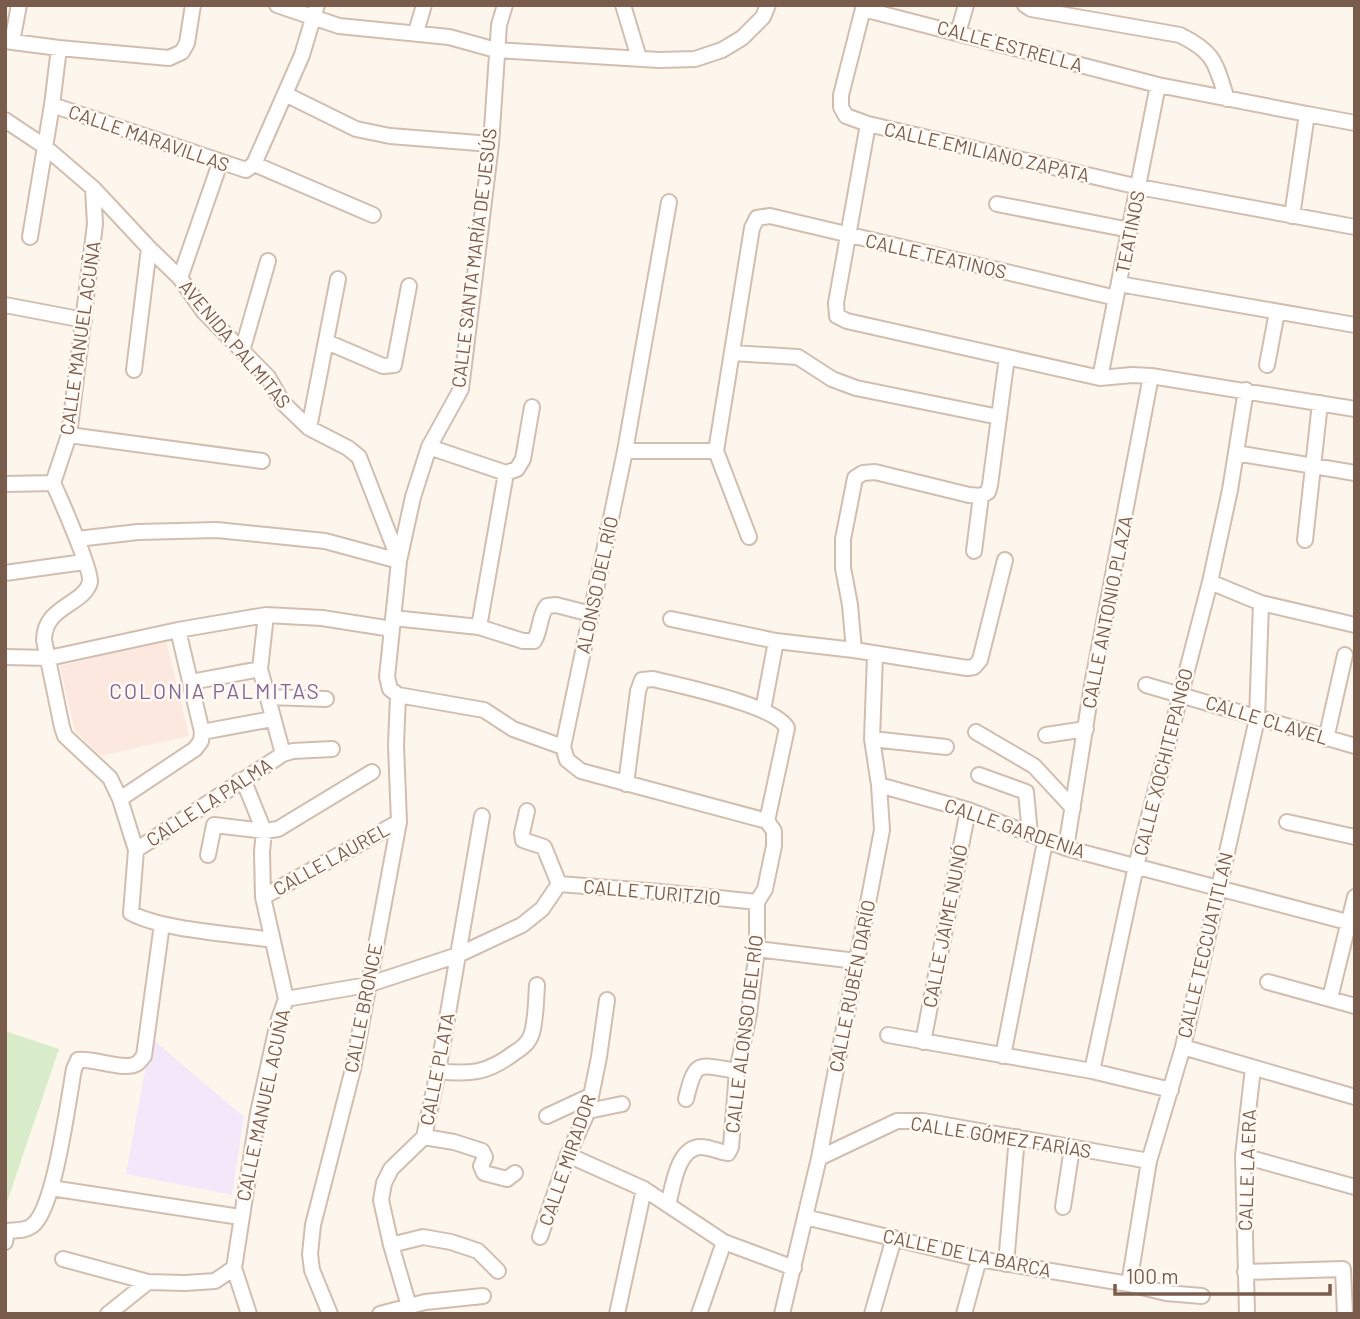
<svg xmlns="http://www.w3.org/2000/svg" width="1360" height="1319" viewBox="0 0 1360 1319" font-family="Barlow,sans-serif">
	<rect width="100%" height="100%" fill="#fdf6ec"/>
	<path fill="#fde8e0" d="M166 640 189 736 101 756 75 731 60 666Z"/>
	<path fill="#f3e8fa" d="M151 1038 244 1117 232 1195 126 1174Z"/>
	<path fill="#d8ecc9" d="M5 1031 59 1049 5 1208Z"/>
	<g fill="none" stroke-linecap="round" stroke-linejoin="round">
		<defs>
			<path id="minor" d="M277 5 339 26 449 37 496 50 659 60 695 59 722 50 742 38 763 17 768 5
				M505 5 499 25 491 144 461 389 429 447 413 497 399 561 387 677 390 689 398 695 484 710 513 729 563 747
				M623 5 639 58
				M864 5 841 95V107L846 116 868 124 1139 187 1355 227
				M1025 5 1031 9 1180 35C1216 53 1215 63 1227 99
				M863 9 1158 85 1307 114
				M416 32 424 5
				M958 33 966 5
				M5 41 59 48 169 58 182 52 187 43 193 5
				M12 42 19 5
				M285 94 356 129 390 136 491 144
				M52 105 246 170 254 164 302 55 317 5
				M5 120 44 146 93 188 149 248 180 278 204 312 268 377 283 403 309 428 348 448 359 457 399 560
				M868 124 836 303 837 316 847 321 1100 378 1132 375 1151 376 1355 409
				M254 164 373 215
				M93 188 95 224 69 435 53 483C60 498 92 571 90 582 84 605 44 606 44 640L62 727 65 736 110 778 120 799 136 850 131 913C161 930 235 934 272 940
				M669 202 625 451 563 747 567 760 581 771 767 821
				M997 204 1130 230
				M1292 216 1307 114 1355 123
				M30 237 52 105 59 48
				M180 278 220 163
				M1119 284 1355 325
				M5 305 84 320
				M327 342 383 366 394 365 409 286
				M242 351 268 261
				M733 353 798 357 832 379 856 388 999 417
				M1267 365 1277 312
				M134 370 149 248
				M1100 378 1158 85
				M309 428 338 279
				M69 435 262 461
				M429 447 506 473
				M625 451H716
				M1236 453 1355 473
				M506 473 517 469 523 459 532 407
				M5 484 53 483
				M749 537 716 451 752 228 757 218 770 216 1116 298
				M77 539 138 532 217 530 325 541 399 561
				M1305 540 1320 403
				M974 551 981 496 988 492 990 485 1007 357
				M5 573 84 562
				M1210 582 1261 603 1355 625
				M266 615 260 669 283 754
				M393 618 479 627 523 641H534C541 630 539 615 547 606L556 605 591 614
				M671 619 776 641 854 650 967 668 974 667 980 660 1005 560
				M479 627 506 473
				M854 650 850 605 843 568V539L855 478 863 473 875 472 969 495 981 496
				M5 657 49 658 178 630 266 615 322 618 392 629
				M191 682 260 669
				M1146 685 1355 746
				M268 697 326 699
				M763 710 776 641
				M202 732 272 719
				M976 732 1034 766 1073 808
				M1046 735 1086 729
				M872 739 946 747
				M1326 739 1345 655
				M979 775 1026 792 1030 834
				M239 781 247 789 264 831 262 852 263 897 286 999 278 1022 258 1113 234 1268 249 1314
				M626 784 638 691 642 680 653 679C681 686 775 705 787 728L767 821
				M879 785 968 810 1066 848 1355 924
				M120 799 195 749 201 741 202 732 178 630
				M527 811 522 833 523 840 544 847 559 884
				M1287 822 1355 837
				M1066 848 1092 685 1151 376
				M136 850 283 754 293 751 332 749
				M208 855 214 825 264 831 278 829 372 772
				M559 884 661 892 757 902
				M263 897 399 822
				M757 949 856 961
				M1268 982 1355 1006
				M1330 998 1355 897
				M286 999 367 985 458 955 522 925 542 909 559 884
				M888 1035 1092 1071 1171 1090
				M923 1042 968 810
				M1183 1047 1355 1097
				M1003 1056 1045 842
				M438 1071C470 1075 488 1073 514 1053 522 1048 529 1043 532 1033 536 1018 536 1000 537 985
				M1092 1071 1136 866 1210 582 1230 490 1246 390
				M686 1099C696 1058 698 1065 737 1071
				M588 1111 622 1104
				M547 1116 590 1096
				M424 1137 454 1142 482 1151 485 1157 481 1166 484 1173 507 1179 515 1173
				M568 1155 644 1189 724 1242 794 1268
				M1243 1156 1355 1187
				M819 1158 897 1121H923L1149 1161
				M51 1188 240 1217
				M668 1205C673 1187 677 1147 701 1147 710 1147 719 1152 728 1153L731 1147 737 1071 749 1014 757 949V902L765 889 774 846V831L767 821
				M1063 1207 1072 1148
				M805 1217 979 1259 1129 1284 1166 1293 1202 1296
				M540 1237 568 1155 588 1111 599 1057 607 1000
				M5 1242 7 1231C16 1230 26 1231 33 1225 55 1207 68 1101 74 1069L78 1060C94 1058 124 1071 136 1064 139 1063 141 1059 144 1056L162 924
				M391 1245 423 1237 451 1242 478 1251 498 1271
				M63 1259 148 1282
				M1006 1264 1017 1137
				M1245 1272 1343 1269 1345 1314
				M1129 1284 1149 1161 1183 1047 1257 719 1261 603
				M409 1306 391 1245 381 1200 384 1183 391 1169 424 1137 438 1071 482 816
				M108 1314 148 1282 185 1283 215 1281 234 1268
				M330 1314 312 1270 310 1254 313 1225 353 1069 399 822 396 745 398 695
				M380 1314 425 1302 483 1296
				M617 1314 644 1189
				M699 1314 724 1242
				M782 1314 819 1158 882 830 879 785 872 739 875 655
				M872 1314 894 1238
				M964 1314 979 1259
				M1247 1314 1243 1156 1253 1068"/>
		</defs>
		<use href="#minor" stroke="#d1beb0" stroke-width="18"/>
		<use href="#minor" stroke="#fff" stroke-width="14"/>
	</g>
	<g text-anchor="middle" stroke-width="5" stroke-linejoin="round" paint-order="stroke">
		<g font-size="19" fill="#7a5c4d" stroke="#fffaf3">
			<text transform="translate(1010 46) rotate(15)" y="7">CALLE ESTRELLA</text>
			<text transform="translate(149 138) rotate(19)" y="7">CALLE MARAVILLAS</text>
			<text transform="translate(987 152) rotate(13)" y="7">CALLE EMILIANO ZAPATA</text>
			<text transform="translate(1130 232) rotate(-79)" y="7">TEATINOS</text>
			<text transform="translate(936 256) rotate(13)" y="7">CALLE TEATINOS</text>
			<text transform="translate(474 258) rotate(-83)" y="7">CALLE SANTA MARÍA DE JESÚS</text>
			<text transform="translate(80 338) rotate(-82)" y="7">CALLE MANUEL ACUÑA</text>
			<text transform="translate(235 344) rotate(50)" y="7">AVENIDA PALMITAS</text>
			<text transform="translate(597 585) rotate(-78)" y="7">ALONSO DEL RÍO</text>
			<text transform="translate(1107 612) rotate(-79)" y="7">CALLE ANTONIO PLAZA</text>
			<text transform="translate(1267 720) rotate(17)" y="7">CALLE CLAVEL</text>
			<text transform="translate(1163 762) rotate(-76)" y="7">CALLE XOCHITEPANGO</text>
			<text transform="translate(209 802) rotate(-33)" y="7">CALLE LA PALMA</text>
			<text transform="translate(1015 828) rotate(19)" y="7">CALLE GARDENIA</text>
			<text transform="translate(331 859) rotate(-29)" y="7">CALLE LAUREL</text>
			<text transform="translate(652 892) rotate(5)" y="7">CALLE TURITZIO</text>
			<text transform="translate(945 926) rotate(-79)" y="7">CALLE JAIME NUNÓ</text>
			<text transform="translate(1205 945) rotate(-77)" y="7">CALLE TECCUATITLAN</text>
			<text transform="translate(852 986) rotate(-79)" y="7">CALLE RUBÉN DARÍO</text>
			<text transform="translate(363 1008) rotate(-79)" y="7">CALLE BRONCE</text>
			<text transform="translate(744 1034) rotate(-83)" y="7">CALLE ALONSO DEL RÍO</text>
			<text transform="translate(437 1069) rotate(-79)" y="7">CALLE PLATA</text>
			<text transform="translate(263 1105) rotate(-78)" y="7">CALLE MANUEL ACUÑA</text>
			<text transform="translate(1001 1137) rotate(9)" y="7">CALLE GÓMEZ FARÍAS</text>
			<text transform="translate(567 1160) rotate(-71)" y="7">CALLE MIRADOR</text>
			<text transform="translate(1247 1170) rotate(-88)" y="7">CALLE LA ERA</text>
			<text transform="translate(967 1253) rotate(12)" y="7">CALLE DE LA BARCA</text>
		</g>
		<g font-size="21" letter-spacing="2" fill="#846695" stroke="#fffaf3">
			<text x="215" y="699">COLONIA PALMITAS</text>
		</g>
	</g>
	<rect width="1360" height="1319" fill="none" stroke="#7a5c4d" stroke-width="14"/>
	<path d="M1115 1284v10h215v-10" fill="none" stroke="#7a5c4d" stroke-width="3.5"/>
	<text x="1126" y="1284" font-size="21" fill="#7a5c4d" stroke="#fffaf3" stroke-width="5" paint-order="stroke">100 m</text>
</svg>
